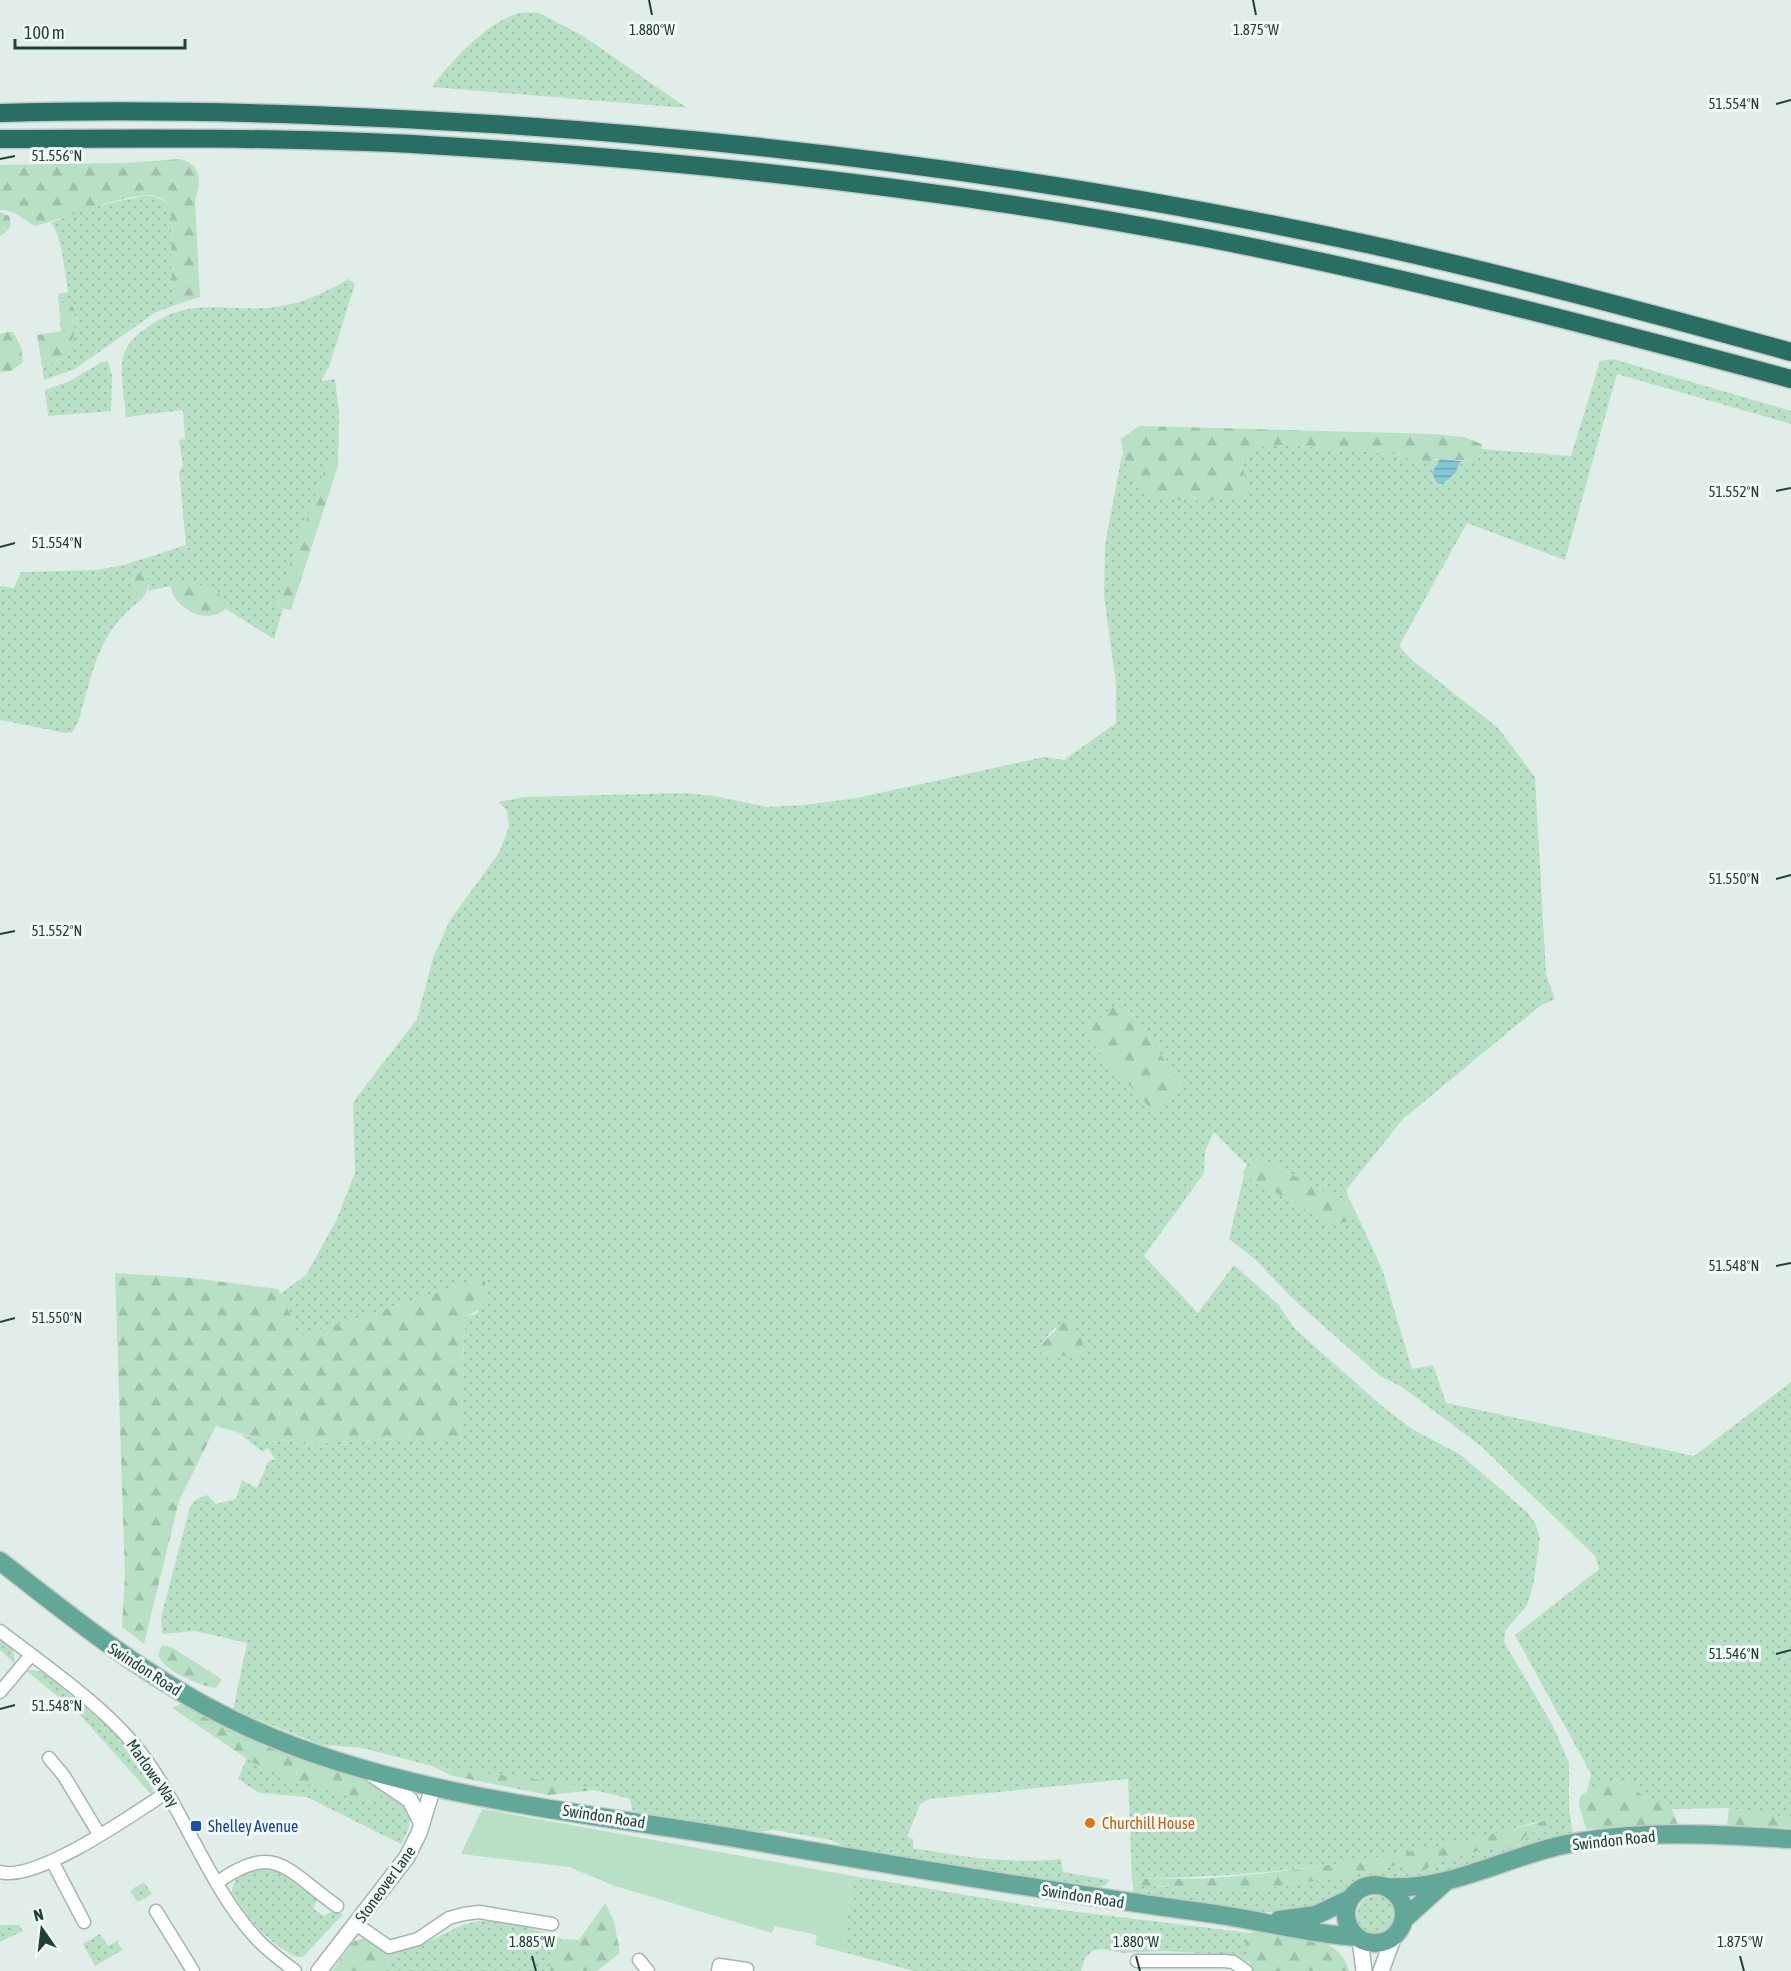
<svg xmlns="http://www.w3.org/2000/svg" width="1791" height="1971" viewBox="0 0 1791 1971" font-family="'Asap Condensed',sans-serif">
	<defs>
		<pattern id="grass-dots" width="8" height="8" patternUnits="userSpaceOnUse" patternTransform="scale(1.5)"><rect width="8" height="8" fill="#b8e0c4"/><path d="M2 2h.1M6 6h.1" fill="none" stroke="#9ec1a9" stroke-width="1.8" stroke-linecap="round"/></pattern>
		<pattern id="forest-firs" width="22" height="20" patternUnits="userSpaceOnUse" patternTransform="scale(1.5)"><rect width="22" height="20" fill="#b8e0c4"/><path d="M5 1l3.5 6h-7zM16 11l3.5 6h-7z" fill="#9ec1a9"/></pattern>
		<pattern id="water-rules" width="6" height="5" patternUnits="userSpaceOnUse" patternTransform="scale(1.5)"><rect width="6" height="5" fill="#84c8d7"/><path d="M0 2.5h6" fill="none" stroke="#6ca4af"/></pattern>
	</defs>
	<rect width="100%" height="100%" fill="#e1ede8"/>
	<path fill="url(#grass-dots)" fill-rule="evenodd" d="M537 12 583 36 687 108 432 87C450 62 484 26 513 15 520 12 529 13 537 12Z
		M143 196C158 196 164 198 171 211L172 296 181 303 156 312 75 369 44 380 42 366 58 361 66 303 59 304 58 294 68 292C65 275 62 235 51 223L84 209Z
		M348 279 355 284 329 367 321 381 335 379 339 413 338 460 332 461 277 601 278 607 283 609 274 639 226 609 227 602 216 591 184 580 171 586 148 591 149 585 132 576 135 599 141 600C97 632 93 673 78 723L72 732 66 733 0 720V586L14 588 21 572 97 570 124 565 186 545 179 472 183 465 179 440 185 439 183 410 126 417C125 402 119 370 123 357 127 343 136 335 148 327 188 297 223 311 267 308 296 306 324 294 348 279Z
		M1613 359 1791 411V424L1617 374 1565 560 1467 523 1399 646 1413 661 1498 728 1535 777 1546 974 1555 999 1540 1006 1403 1119 1346 1190 1349 1198H1336L1259 1157H1252L1247 1165 1214 1132 1205 1151 1204 1173 1144 1256 1198 1313 1234 1265 1278 1304 1295 1329 1382 1406 1412 1429 1461 1455 1528 1513 1536 1525 1540 1538 1533 1586 1527 1605 1505 1631 1504 1642 1553 1726 1569 1763V1810L1573 1833C1562 1841 1438 1878 1422 1880 1403 1882 1385 1874 1366 1876 1350 1884 1336 1900 1320 1905 1267 1923 1188 1902 1133 1894V1885L1246 1891 1349 1876 1401 1864 1407 1867 1409 1873H1420L1436 1863 1489 1848 1521 1846 1524 1837 1547 1826V1820C1523 1824 1500 1834 1477 1839 1361 1865 1250 1877 1132 1879L1128 1779 930 1799 920 1804 907 1837 913 1839V1848C963 1857 1011 1864 1061 1859L1063 1872 1110 1880 1106 1885 1093 1889 851 1850 831 1840 775 1830 749 1833 633 1812 630 1799 583 1787 432 1766 363 1748 322 1745 233 1710 247 1643 195 1631 162 1634 161 1617 190 1507 195 1500 207 1495 216 1504 236 1499 242 1480 257 1488 268 1462 275 1459 268 1448 263 1452 240 1434 271 1442 288 1440 303 1444 393 1439 460 1441 465 1317 478 1313 480 1279 296 1337 292 1318 280 1294 306 1275 336 1221 355 1172 353 1102 417 1019 433 958 450 920 499 853 509 827 507 811 499 802 524 797 686 793 715 796 766 807 804 805 857 798 1044 757 1064 760 1116 723V684L1104 596 1105 545 1122 454C1142 514 1198 498 1247 493L1242 458 1251 450 1265 446 1288 445 1402 455 1417 464 1440 459 1435 466 1459 467 1461 461H1476L1482 454V449L1571 456 1600 361ZM1118 1002 1129 1010 1181 1083 1178 1093ZM1055 1327 1079 1359 1035 1351Z
		M108 361 112 376 111 411 48 416 45 390 70 381 102 362Z
		M1244 1175 1307 1210 1324 1223 1358 1217 1382 1269 1412 1369 1433 1365 1446 1403 1694 1456 1791 1382V1818L1729 1808 1673 1809 1642 1795 1623 1779 1587 1792 1591 1774 1515 1635 1599 1569 1595 1556 1481 1446 1402 1387 1380 1376 1291 1297 1256 1260 1229 1239Z
		M0 1639 13 1649 15 1664 0 1650Z
		M32 1670 43 1672C69 1694 144 1751 153 1781 155 1786 153 1790 151 1794L79 1714 27 1671Z
		M247 1758 289 1779 374 1802 380 1799 381 1792C411 1805 418 1814 401 1844L307 1797 260 1793 238 1779Z
		M264 1866 278 1871 316 1897 317 1901 313 1908 324 1916 333 1911 343 1914 303 1957H297C267 1942 249 1920 232 1892 234 1872 248 1870 264 1866Z
		M853 1876 1037 1907 1250 1933 1245 1941 1250 1963 1234 1955 1165 1951 1122 1953 1102 1949 1092 1951 1085 1958 1081 1971H914L843 1952Z
		M144 1882 152 1894 138 1902 130 1891Z
		M1357 1915a19 19 0 1 1 38 0a19 19 0 1 1-38 0Z
		M479 1921H510L563 1939 552 1948 549 1971H383L390 1962 382 1947C418 1960 440 1927 479 1921Z
		M0 1925H19L23 1931 0 1942Z
		M100 1934 108 1946 117 1941 122 1950 95 1966 83 1944Z"/>
	<path fill="url(#forest-firs)" d="M180 159C201 164 202 182 195 200L200 297 181 303 172 296 171 211C168 206 165 200 159 197 137 187 60 221 34 226 23 218 14 210 0 210V165L124 163Z
		M0 212 9 216C13 226 9 231 0 236Z
		M66 303 73 307C78 322 74 348 60 359 55 363 48 364 42 366L37 335 61 331 59 304Z
		M6 332H13L21 347 23 362 11 371 0 372V334Z
		M1139 426 1433 434 1464 437 1482 444V454L1476 461 1435 459 1428 463 1417 464 1402 455 1288 445 1265 446 1251 450 1242 458 1247 493C1230 503 1202 501 1182 500 1169 500 1164 493 1151 500 1132 483 1123 465 1121 439Z
		M338 460V466L291 610 278 607 277 601 325 468 332 461Z
		M144 572C151 583 149 590 141 600L135 599 132 576Z
		M184 580 216 591 227 602 226 609C223 611 218 614 214 615 197 620 172 604 171 586Z
		M1118 1002 1129 1010 1181 1083 1178 1093 1153 1111 1083 1033Z
		M1252 1157H1259L1336 1198H1349L1358 1217 1337 1225H1327L1307 1210 1244 1175 1243 1172Z
		M115 1273 192 1278 278 1289 292 1318 296 1337 480 1279 485 1282 488 1305 465 1317 460 1442 393 1439 303 1444 288 1440 271 1442 216 1426 179 1501 144 1644 122 1627 125 1576Z
		M1064 1322H1071L1080 1335 1085 1351 1079 1359 1034 1351Z
		M162 1645 171 1647 217 1676 222 1680 216 1688C198 1685 168 1673 158 1656Z
		M184 1702 260 1743 361 1778 376 1786 381 1792 380 1799 374 1802 289 1779 252 1762 172 1708Z
		M432 1766 570 1784 595 1790 548 1795 453 1776Z
		M1623 1779 1642 1795 1671 1807 1678 1825 1586 1829 1579 1805 1580 1796 1596 1786Z
		M1729 1808 1791 1818V1828L1727 1825Z
		M1547 1820V1826L1524 1837 1521 1845 1498 1852 1489 1848 1436 1863 1420 1873H1409L1407 1867 1401 1864 1349 1876 1246 1891 1133 1885 1132 1879C1163 1878 1194 1880 1224 1877 1333 1868 1441 1849 1547 1820Z
		M605 1903 614 1921 620 1953 597 1971H549L552 1948 563 1939 579 1940Z
		M1262 1929C1292 1935 1341 1935 1349 1971H1252L1245 1941 1250 1933Z
		M365 1938 382 1947 390 1962 383 1971H332L354 1941Z"/>
	<path fill="#b8e0c4" d="M482 1809 853 1876 843 1952 815 1945 817 1935 775 1926 772 1933 615 1886 569 1867 461 1854Z"/>
	<path fill="url(#water-rules)" d="M1440 459 1461 461 1455 473 1443 484 1437 483 1432 473Z"/>
	<g fill="none" stroke-linecap="round" stroke-linejoin="round">
		<defs>
			<path id="minor" d="M0 1631C46 1666 110 1710 144 1757 185 1813 211 1890 257 1939 268 1951 282 1961 295 1971
				M0 1692 31 1655
				M49 1758 64 1776 99 1834
				M52 1861 84 1922
				M0 1872C36 1883 135 1813 167 1792
				M218 1882C276 1840 288 1872 337 1906
				M156 1911 193 1971
				M356 1924 389 1947 418 1939 449 1918 464 1914 479 1912 552 1924
				M639 1960 648 1971
				M1137 1961H1224L1233 1962 1246 1971
				M718 1971 719 1965 747 1969"/>
			<path id="tertiary" d="M373 1775 410 1800 422 1824
				M1360 1939 1364 1971
				M319 1971 407 1857 419 1833 433 1787
				M1381 1971 1394 1936"/>
			<path id="primary" d="M0 1561C80 1624 157 1686 250 1728 402 1797 584 1812 747 1840 903 1867 1058 1893 1215 1914 1263 1921 1309 1934 1357 1937
				M1346 1914a29 29 0 1 1 58 0a29 29 0 1 1-58 0Z
				M1385 1887C1446 1891 1500 1860 1558 1846 1634 1829 1714 1834 1791 1839
				M1279 1920 1316 1915 1350 1899
				M1403 1920 1444 1883"/>
			<path id="motorway" d="M0 113C164 108 329 114 492 124 786 143 1079 182 1367 244 1510 275 1651 313 1791 352
				M0 139C143 138 286 137 428 145 689 160 950 189 1206 238 1403 276 1597 327 1791 379"/>
		</defs>
		<use href="#minor" stroke="#a3b6b0" stroke-width="15"/>
		<use href="#tertiary" stroke="#a3b6b0" stroke-width="18"/>
		<use href="#primary" stroke="#c1cac7" stroke-width="21"/>
		<use href="#motorway" stroke="#c1cac7" stroke-width="21"/>
		<use href="#minor" stroke="#fff" stroke-width="12"/>
		<use href="#tertiary" stroke="#fff" stroke-width="15"/>
		<use href="#primary" stroke="#62a797" stroke-width="18"/>
		<use href="#motorway" stroke="#296e62" stroke-width="18"/>
	</g>
	<path fill="none" stroke="#204038" stroke-width="2" d="M649 0 652 15M1253 0 1256 15M1776 104 1791 100M0 159 15 156M1776 491 1791 488M0 547 15 543M1776 879 1791 875M0 934 15 931M1776 1266 1791 1263M0 1322 15 1318M1776 1654 1791 1650M0 1709 15 1705M532 1956 536 1971M1136 1956 1140 1971M1740 1956 1744 1971"/>
	<circle fill="#e8710a" stroke="#f2f9f6" stroke-width="2" cx="1090" cy="1823" r="6"/>
	<rect fill="#1a4fb4" stroke="#f2f9f6" stroke-width="2" x="190" y="1820" width="12" height="12" rx="3"/>
	<g text-anchor="middle" stroke-width="6" stroke-linejoin="round" paint-order="stroke">
		<g font-size="16" fill="#204038" stroke="#f2f9f6">
			<text transform="translate(145 1669) rotate(33)" y="6">Swindon Road</text>
			<text transform="translate(153 1773) rotate(55)" y="6">Marlowe Way</text>
			<text transform="translate(604 1816) rotate(9)" y="6">Swindon Road</text>
			<text transform="translate(1614 1840) rotate(-6)" y="6">Swindon Road</text>
			<text transform="translate(385 1884) rotate(-54)" y="6">Stoneover Lane</text>
			<text transform="translate(1083 1896) rotate(9)" y="6">Swindon Road</text>
		</g>
		<g font-size="16" fill="#c56008" stroke="#f2f9f6" text-anchor="start">
			<text x="1102" y="1829">Churchill House</text>
		</g>
		<g font-size="16" fill="#164399" stroke="#f2f9f6" text-anchor="start">
			<text x="208" y="1832">Shelley Avenue</text>
		</g>
	</g>
	<g font-size="15" text-anchor="middle" fill="#204038" stroke="#f2f9f6" stroke-width="6" stroke-linejoin="round" paint-order="stroke">
		<text x="652" y="35">1.880°W</text>
		<text x="1256" y="35">1.875°W</text>
		<text x="1734" y="109">51.554°N</text>
		<text x="57" y="161">51.556°N</text>
		<text x="1734" y="497">51.552°N</text>
		<text x="57" y="548">51.554°N</text>
		<text x="1734" y="884">51.550°N</text>
		<text x="57" y="936">51.552°N</text>
		<text x="1734" y="1271">51.548°N</text>
		<text x="57" y="1323">51.550°N</text>
		<text x="1734" y="1659">51.546°N</text>
		<text x="57" y="1711">51.548°N</text>
		<text x="532" y="1947">1.885°W</text>
		<text x="1136" y="1947">1.880°W</text>
		<text x="1740" y="1947">1.875°W</text>
	</g>
	<g transform="translate(42 1929) rotate(346)" stroke="#f2f9f6" stroke-width="4.5" paint-order="stroke">
	<path d="M0-4.5L10 22L0 15L-10 22Z" fill="#204038"/>
	<text y="-9" font-size="16" font-weight="bold" text-anchor="middle" fill="#204038">N</text>
	</g>
	<path d="M15 39v9h170v-9" fill="none" stroke="#204038" stroke-width="3"/>
	<text x="24" y="39" font-size="18" fill="#204038" stroke="#f2f9f6" stroke-width="4.5" paint-order="stroke">100 m</text>
</svg>
